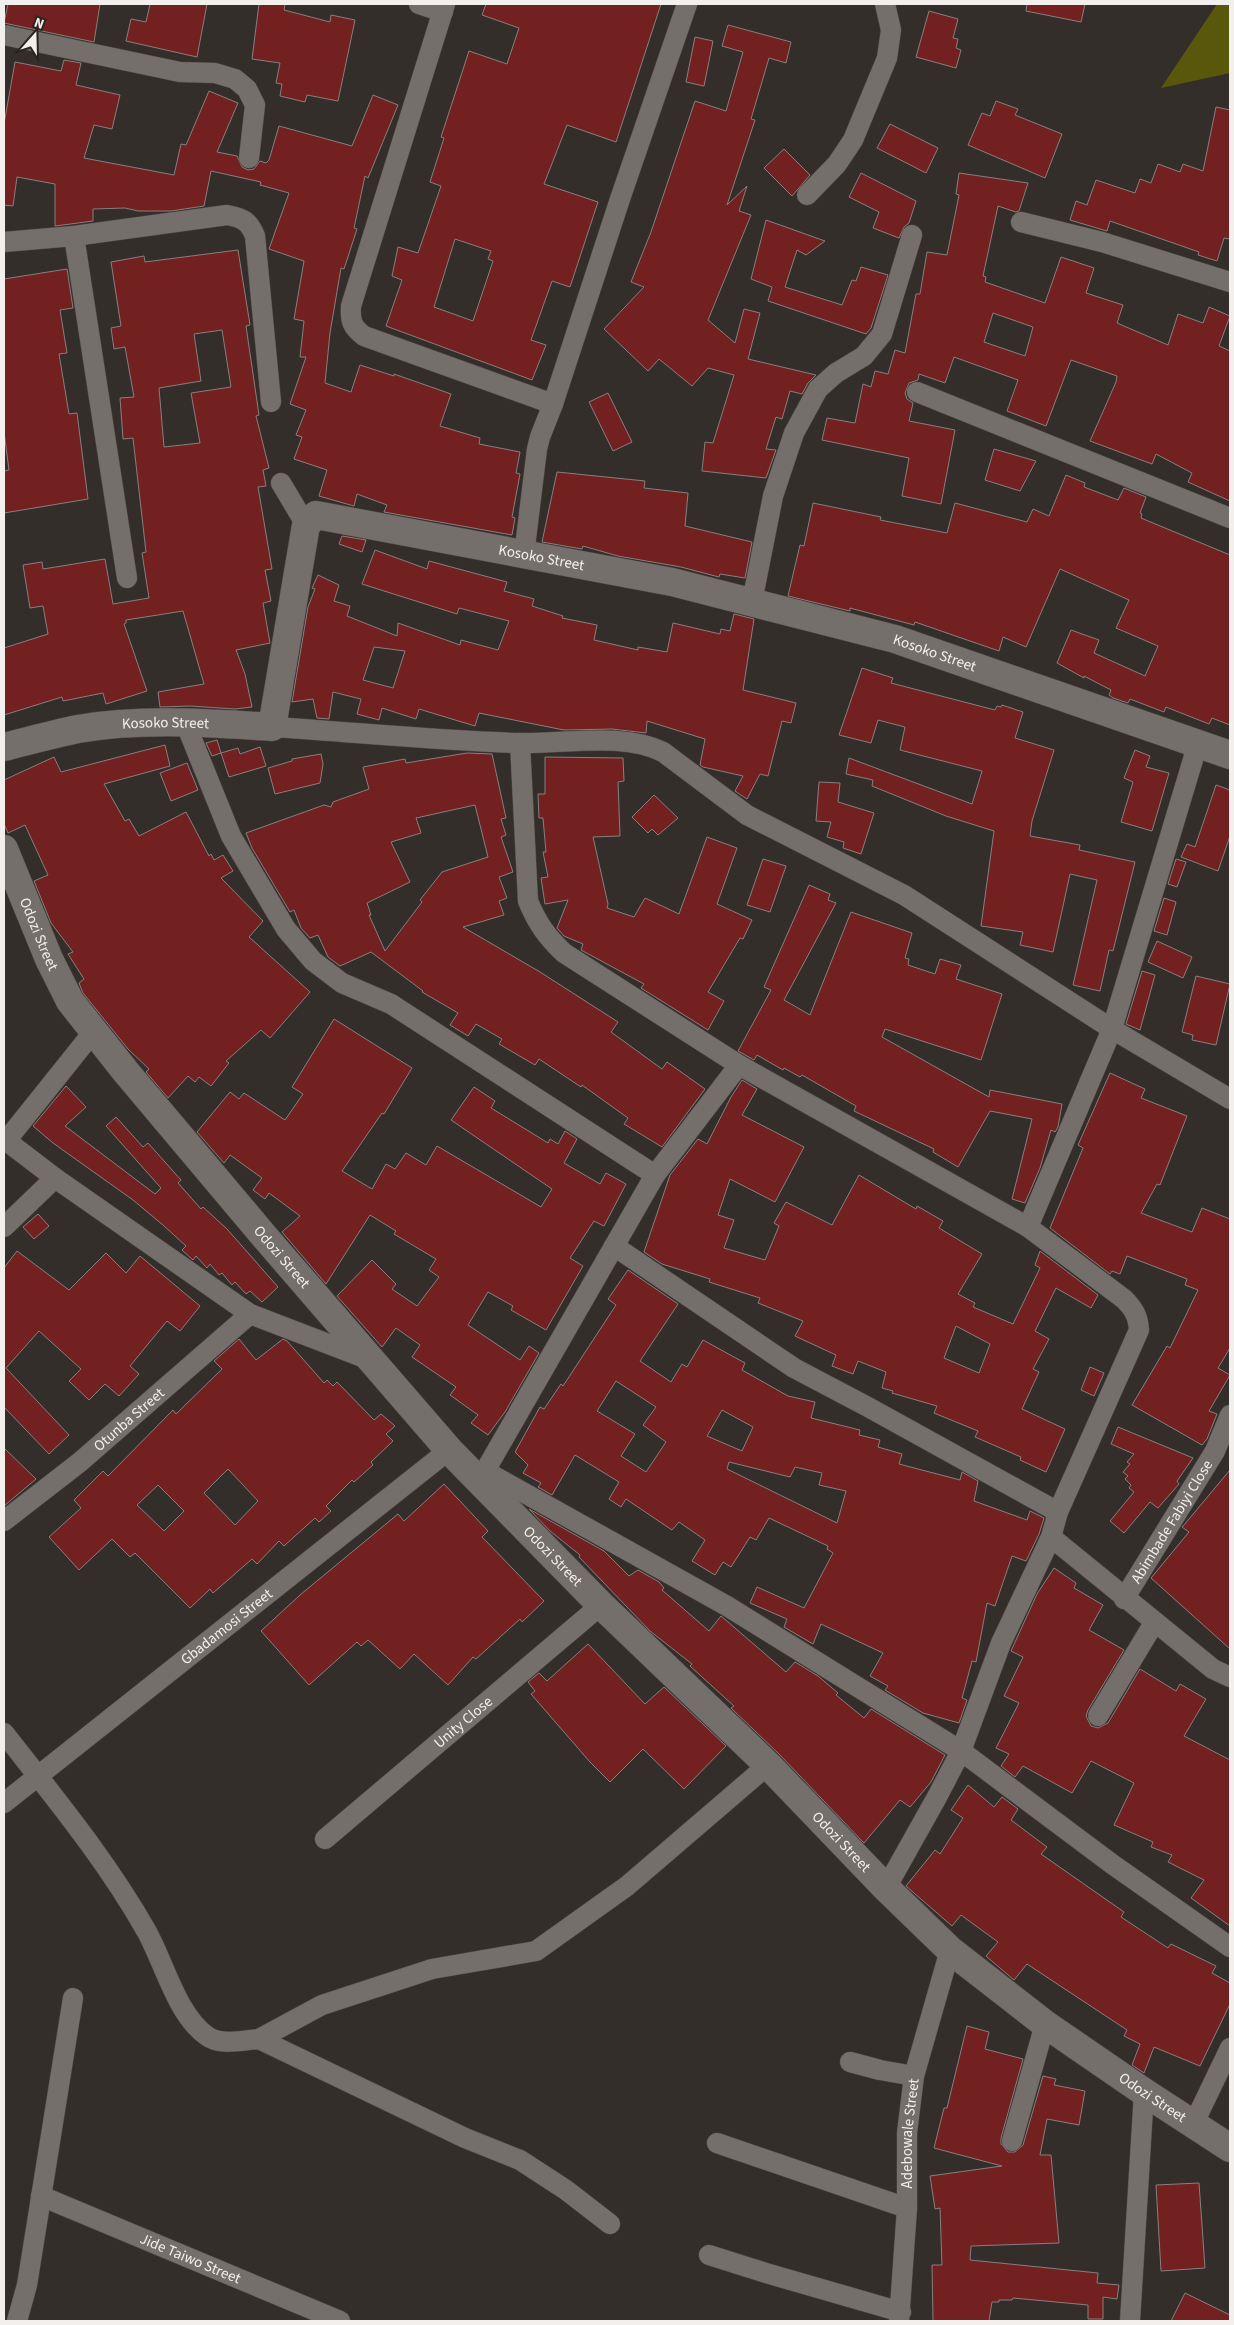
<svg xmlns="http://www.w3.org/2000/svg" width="1234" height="2325" viewBox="0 0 1234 2325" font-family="'Source Sans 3',sans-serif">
	<rect width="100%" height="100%" fill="#342e2b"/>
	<path fill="#59570c" d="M1217 4H1230V73L1161 88Z"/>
	<path fill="#732021" stroke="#887f7e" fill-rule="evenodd" d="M8 4H100L94 42 4 23Z
		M150 4H207L197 57 126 41 131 19 146 22Z
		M259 4H285L284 10 330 22 331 15 355 20 338 101 307 95 305 102 280 96 282 84 276 83 280 63 252 59Z
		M486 4H661L616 142 567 125 544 184 598 202 570 287 552 281 531 340 546 345 532 380 386 326 402 280 392 276 398 247 418 253 441 186 430 182 444 138 441 137 469 51 507 64 519 28 482 15ZM455 239 491 251 488 259 493 261 473 321 434 307Z
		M1027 4H1085L1081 22 1026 11Z
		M929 11 958 19 953 38 958 39 956 48 961 50 956 68 916 57Z
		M728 25 791 42 786 63 769 58 751 119 755 120 727 205 747 186 739 211 751 215 708 320 735 343 744 309 760 313 748 359 816 375 808 383 802 394 790 391 782 419 776 417 766 449 776 450 766 478 702 471 705 442 713 443 734 375 708 368 692 386 659 359 648 371 604 329 644 287 631 282 651 232 695 101 726 111 743 52 722 46Z
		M695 37 713 41 704 86 686 82Z
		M64 60 81 63 76 85 120 95 112 129 94 125 84 158 174 175 181 144 186 145 209 91 238 103 217 152 237 156 242 167 248 170 254 169 260 161 266 163 269 160 279 126 352 146 373 95 398 105 368 178 365 176 354 228 357 229 344 269 341 268 330 333 325 383 351 392 360 365 394 376V374L451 394 440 426 480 438 479 444 520 452 516 473 520 474 512 517 515 518 512 535 384 512 387 505 357 494 354 506 319 496 327 470 294 459 302 437 296 435 306 410 290 404 306 357H300L304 321 294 319 304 261 269 249 289 193 260 185 261 182 211 171 204 206 171 211H138L125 208 93 209V221L55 226V184L17 177 13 206 4 205V124L15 62 61 71Z
		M996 101 1018 109 1015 115 1062 134 1045 178 968 145 982 113 990 116Z
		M1216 107 1230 110V239L1224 238 1217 261 1198 255 1199 252 1110 221 1107 231 1070 220 1076 201 1087 205 1096 180 1135 193 1140 179 1151 183 1158 164 1180 172 1183 164 1203 171Z
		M890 124 938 148 926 173 877 148Z
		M784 149 810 175 792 196 764 168Z
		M861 173 916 201 909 223 904 227 899 238 873 228 879 212 849 197Z
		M959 173 1028 183 1019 211 1016 212 998 206 983 276 986 277 985 282 1045 303 1061 257 1094 268 1086 293 1123 305 1117 323 1168 345 1178 314 1203 323 1209 307 1230 316 1219 346 1230 351V501L1188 482 1192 473 1156 454 1152 464 1090 441 1116 382 1117 376 1071 360 1046 426 1007 411 1018 380 954 357 945 383 919 374 918 380 909 383 905 393 907 399 913 403 909 421 955 430 941 504 902 496 909 458 822 440 827 418 855 423 863 384 871 387 875 371 888 374 895 350 905 353 916 294H920L927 252 947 255 959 195 956 194ZM993 313 1033 327 1025 356 984 342Z
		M766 220 825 241 806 255 797 250 785 287 842 305 852 280 856 281 861 267 888 275 871 328 866 334 768 301 772 287 751 279Z
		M238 250 250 325 246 326 259 415 256 416 269 468 263 470 266 486 258 487 272 569 265 570 271 601 263 603 270 643 236 650 245 674 252 707 235 709 190 706 160 707 158 692 204 684 183 611 126 620V623L124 624 147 691 106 704 103 693 63 701 62 697 4 715V648L48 634 43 606 30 608 23 565 42 562 43 569 105 559 113 604 149 598 142 553 146 552 133 438 123 439 120 398 134 397 125 347 114 349 111 328 121 326 111 262 144 256 145 262ZM222 330 231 387 191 393 200 443 164 447 159 388 201 381 194 334Z
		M67 269 73 308 60 310 67 353 59 354 69 414 77 413 88 499 4 513V471L9 470 4 432V279Z
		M608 393 632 442 613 451 589 402Z
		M994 449 1036 461 1020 491 985 480Z
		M557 472 645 481 644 488 688 493 685 526 752 542 745 578 720 574 719 577 681 567 618 556 583 546 582 549 542 542Z
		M1066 475 1085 483 1084 487 1118 500 1124 488 1146 497 1140 513 1142 514 1141 518 1230 555V725L1212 718 1209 724 1166 707 1164 712 1130 699 1128 703 1113 698 1109 695 1111 690 1084 676V678L1057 663 1071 630 1099 640 1094 653 1145 676 1158 646 1116 628 1129 600 1060 569 1026 647 1003 637 999 651 915 622 914 625 850 608V611L788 596 800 545 804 546 813 503 881 517 880 520 947 533 955 503 1027 522 1033 509 1049 516Z
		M342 536 366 540 362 552 339 544Z
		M375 550 427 569 429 561 507 582 504 591 534 599 532 606 563 616 562 618 597 625 594 640 638 650V647L667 652 673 623 720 634 721 629 730 631 734 614 754 619 743 690 796 703 791 723 782 721 768 776 760 774 747 799 735 791 743 776 703 767 700 765 705 739 647 721 646 733 612 729 564 730 479 713 475 726 419 709 416 719 382 708 379 720 357 714 361 699 333 692 329 719 317 718 313 699 292 702 308 607 315 589 312 588 318 575 339 585 334 601 350 606 347 616 397 636 398 623 460 645 461 640 498 650 509 621 459 608 457 614 362 584ZM374 647 405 651 393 688 363 680Z
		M862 668 893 678 891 683 995 710 997 706 1001 707 1002 705 1023 712 1015 738 1054 750 1032 821 1030 836 1080 845 1079 850 1135 862 1113 951 1109 950 1100 991 1073 985 1097 880 1070 874 1053 952 1020 945 1023 932 981 926 994 831 946 816 872 786 873 780 846 774 849 758 972 804 982 771 900 750 905 727 878 720 871 743 839 735Z
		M217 740 221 753 212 756 206 743Z
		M165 745 170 766 104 784 125 821 129 819 139 836 186 812 209 856 211 854 214 860 223 855 233 871 221 878 263 921 249 937 310 992 270 1038 261 1030 226 1061 229 1063 211 1086 199 1077 195 1082 188 1076 168 1098 146 1072 149 1069 128 1049 83 993 79 983 84 979 68 954 73 952 51 923 34 881 48 875 25 825 8 833 4 824V780L54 757 61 772Z
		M260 747 266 766 229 777 221 753 238 748 240 754Z
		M1135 750 1150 756 1146 767 1169 773 1152 831 1121 822 1133 782 1124 778Z
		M467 753 492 754 506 818 501 819 506 835 501 837 513 872 499 877 507 898 499 901 504 915 463 927 540 972 618 1022 611 1032 662 1069 667 1062 705 1089 662 1147 624 1124 628 1118 582 1085 581 1087 539 1059 535 1065 499 1044 502 1039 476 1024 468 1036 450 1025 458 1013 422 992 423 991 371 952 340 966 328 957 318 935 310 938 301 928 294 910 290 912 252 848 246 833 324 805 331 807 333 802 369 789 363 767 405 759 406 763ZM475 805 488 857 442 872 420 900 422 902 385 951 369 915H371L367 903 410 882 391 842 421 833 416 818Z
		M321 754 323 764 320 783 275 794 268 768 292 761V759Z
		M545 757 623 758 624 781 618 782 620 836 593 837 608 904 607 908 634 917 645 898 679 914 707 837 737 848 717 904 752 920 743 939 740 938 708 992 724 1001 708 1030 641 988 644 984 581 950 583 944 564 936 557 928 568 900 545 904 541 878 548 877 543 852H546L543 818H539L538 794H545Z
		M187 763 198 790 171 801 160 773Z
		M819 782 840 783 838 802 874 813 861 854 843 848 844 842 827 837 831 822 816 821Z
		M1216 785 1230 790V836L1218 871 1181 857 1187 844 1195 847Z
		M654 795 678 818 658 835 652 829 648 833 632 817Z
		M763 859 786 866 770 912 747 905Z
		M1176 859 1186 862 1177 887 1168 884Z
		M809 885 830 894 828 900 836 903 784 1000 810 1015 851 912 912 933 905 958 909 959 908 965 935 974 940 959 961 965 956 979 1002 994 981 1060 885 1029 882 1037 989 1097 990 1090 1062 1104 1058 1127 1055 1132 1051 1130 1040 1168 1025 1203 1012 1199 1032 1119 990 1111 958 1167 933 1152 934 1149 854 1111 856 1106 802 1075 800 1077 784 1068 783 1070 757 1055 754 1060 738 1051 771 990 764 987Z
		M1164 898 1176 902 1167 935 1154 931Z
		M1157 941 1192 957 1183 978 1148 962Z
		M1142 971 1155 975 1140 1030 1126 1024Z
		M1196 976 1230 984 1216 1045 1192 1040 1193 1035 1182 1032Z
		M334 1019 412 1068 384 1114 382 1113 342 1171 372 1189 386 1164 395 1169 406 1153 426 1165 437 1146 541 1207 552 1189 451 1120 474 1087 495 1101 491 1108 548 1143 550 1139 558 1144 565 1131 577 1139 564 1163 600 1184 606 1173 626 1184 604 1226 594 1221 570 1258 583 1266 546 1330 511 1310 513 1306 488 1292 468 1325 520 1360 529 1346 539 1353 505 1412 488 1435 471 1423 478 1415 450 1395 456 1387 412 1357 420 1345 396 1328 382 1347 337 1296 372 1260 396 1284 392 1289 417 1306 439 1277 429 1270 436 1259 394 1234 396 1231 370 1215 326 1284 282 1232 300 1216 269 1193 265 1199 253 1190 262 1178 230 1155 224 1163 197 1132 230 1092 239 1099 244 1093 285 1120 303 1094 292 1087Z
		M1110 1073 1145 1089 1141 1098 1187 1116 1160 1185 1157 1184 1141 1213 1192 1232 1202 1208 1230 1219V1348L1218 1368 1230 1375 1209 1411 1217 1414 1207 1439 1202 1445 1132 1405 1167 1346 1170 1348 1198 1290 1185 1285 1187 1279 1127 1256 1120 1274 1112 1271 1110 1274 1050 1228 1083 1148 1078 1145Z
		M742 1080 757 1089 742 1115 804 1147 775 1202 730 1179 718 1215 734 1220 724 1248 765 1260 779 1226 774 1223 786 1202 832 1225 859 1175 916 1209 917 1206 943 1221 939 1228 982 1254 958 1294 975 1303 973 1307 1013 1324 1040 1268 1035 1265 1040 1251 1098 1295 1091 1308 1056 1288 1035 1331 1049 1339 1033 1369 1039 1372 1022 1409 1065 1429 1046 1472 1020 1460 1021 1457 975 1437 978 1431 934 1413 937 1406 892 1393 893 1391 882 1388 886 1372 858 1361 853 1374 832 1366 836 1355 795 1336 803 1321 758 1303 760 1298 709 1282 710 1279 662 1264 644 1252 670 1175 698 1139 707 1144 731 1097ZM956 1326 990 1344 979 1373 944 1358Z
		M66 1086 86 1107 65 1126 155 1194 161 1188 106 1126 116 1117 143 1147 148 1143 181 1180 178 1183 201 1209 203 1207 227 1229 278 1287 262 1302 250 1291 246 1294 235 1282 232 1285 222 1273 219 1275 210 1264 207 1268 196 1256 193 1260 182 1250 186 1246 163 1225 133 1200 53 1143 33 1126Z
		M38 1214 49 1226 34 1239 23 1227Z
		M17 1251 69 1290 106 1253 126 1273 140 1256 200 1306 180 1331 167 1321 130 1366 139 1374 119 1396 105 1384 89 1400 69 1381 81 1369 39 1331 6 1368 69 1435 49 1454 4 1407V1268Z
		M628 1270 678 1304 640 1361 671 1382 682 1364 687 1367 703 1340 745 1363 742 1370 788 1396 815 1402 811 1418 860 1430 859 1435 880 1440 878 1447 902 1454 899 1464 960 1480 962 1472 978 1481 974 1501 1027 1520 1030 1511 1044 1518 1039 1534 1026 1561 1012 1556 995 1606 987 1603 976 1662 972 1661 962 1698 967 1700 959 1723 923 1713 885 1690 888 1686 870 1676 883 1653 821 1624 813 1644 784 1627 787 1619 750 1603 757 1587 804 1608 833 1553 827 1549 828 1546 769 1518 756 1540 750 1537 731 1567 723 1562 715 1575 692 1561 705 1540 679 1522 672 1530 626 1499 621 1507 609 1499 619 1482 575 1455 552 1495 538 1487 541 1483 523 1473 528 1465 515 1452 540 1407 544 1409 561 1384 563 1386 616 1305 608 1299ZM616 1381 656 1407 643 1425 666 1442 646 1472 621 1456 635 1434 597 1411ZM722 1410 753 1427 742 1451 707 1436ZM729 1462 790 1477 795 1467 822 1473 819 1485 846 1491 837 1523 727 1469Z
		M239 1339 256 1360 283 1339 287 1341 324 1383 327 1380 333 1386 337 1382 374 1420 381 1414 395 1426 386 1434 393 1441 371 1462 373 1465 354 1482 352 1480 326 1506 331 1511 319 1522 315 1518 284 1546 279 1541 257 1564 252 1559 213 1593 210 1589 190 1608 135 1553 130 1557 112 1539 79 1570 49 1537 81 1508 74 1500 103 1471 108 1476 173 1410 176 1414 222 1369 214 1361ZM228 1469 258 1501 235 1525 204 1493ZM158 1485 184 1511 164 1531 137 1505Z
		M1090 1367 1104 1373 1094 1396 1081 1390Z
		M1118 1427 1193 1458 1177 1481 1179 1484 1158 1508 1150 1502 1124 1533 1110 1521 1134 1492 1129 1488 1131 1485 1125 1479 1128 1476 1123 1472 1130 1464 1127 1462 1134 1454 1111 1444Z
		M4 1448 36 1479 4 1506Z
		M1230 1470V1649L1151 1578 1189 1532 1182 1527 1184 1525Z
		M444 1484 488 1531 482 1537 544 1601 522 1622 520 1619 476 1659 473 1657 448 1685 414 1654 400 1669 368 1640 361 1646 357 1642 309 1685 261 1631 300 1595 398 1514 404 1521Z
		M529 1509 604 1551 629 1576 638 1570 659 1582 664 1588 662 1590 709 1631 721 1616 786 1672 795 1662 818 1676 838 1693 836 1695 864 1718 871 1709 945 1755 931 1782 910 1807 900 1800 864 1843 779 1754 731 1708 734 1706 690 1666 692 1664 650 1631 579 1557 580 1555 550 1531Z
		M1054 1568 1076 1583 1074 1588 1103 1605 1089 1630 1124 1650 1088 1710 1086 1716 1091 1726 1098 1728 1108 1723 1140 1669 1176 1691 1180 1684 1206 1699 1184 1736 1230 1760V1926L1191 1898 1204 1880 1168 1862 1172 1855 1151 1847 1153 1842 1114 1825 1134 1783 1091 1761 1072 1793 1023 1766 1015 1777 1001 1766 1009 1754 996 1748 1019 1703 1004 1696 1023 1657 1011 1651 1037 1594Z
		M588 1644 645 1704 664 1687 726 1746 684 1789 643 1749 610 1782 590 1762 531 1694 535 1691 528 1682 539 1673 547 1681Z
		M968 1785 994 1807 1002 1797 1018 1809 1011 1820 1047 1847 1041 1854 1124 1912 1121 1917 1168 1948 1171 1944 1216 1966 1212 1973 1230 1983V2004L1200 2066 1154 2047 1144 2073 1132 2065 1140 2044 1124 2036 1127 2030 1027 1964 1014 1980 986 1956 998 1942 961 1915 952 1926 906 1886 935 1850 940 1854 963 1818 951 1810Z
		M967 2026 989 2032 985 2049 1023 2059 1001 2138V2144L1008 2152H1015L1023 2145 1043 2076 1056 2079 1054 2085 1085 2091 1079 2125 1047 2119 1040 2155H1051L1059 2243 971 2246 970 2260 1098 2273 1097 2283 1119 2285 1117 2299 1103 2297V2319H1088V2305L1013 2298 1012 2300H999V2302H992L989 2321H933L932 2265H942L940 2208 935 2209 930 2176 1002 2166 934 2148 944 2108H947Z
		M1199 2183 1205 2268 1161 2271 1156 2185Z
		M1185 2293 1230 2315V2321H1171Z"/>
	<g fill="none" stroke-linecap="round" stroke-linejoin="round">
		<defs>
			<g id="street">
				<path d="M419 4 443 12"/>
				<path d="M445 4 351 306C350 321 352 327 364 336L553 404"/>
				<path d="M4 35 180 72 215 73 235 79 247 89 255 105 249 158"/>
				<path d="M807 195 837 164 853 140 887 58 891 30 885 4"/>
				<path d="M1021 222 1102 242 1230 282"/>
				<path d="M74 236 127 578"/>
				<path d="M4 242 74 236 227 215C243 218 249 221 255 236L271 402"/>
				<path d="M917 392 1230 518"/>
				<path d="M281 483 306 525"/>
				<path d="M524 555 537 449 540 437 553 404 620 199 687 4"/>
				<path d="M752 602 773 496 794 433 818 389 836 373 864 356 882 334 912 235"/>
				<path d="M185 722 231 836 286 929 313 961 342 983 391 1004 655 1175"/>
				<path d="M272 727C355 732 438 741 520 743 565 744 623 732 663 752L747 815 904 895 1112 1029 1230 1099"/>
				<path d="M520 743 528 901C537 923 547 937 564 953L739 1065 1028 1227 1124 1299C1134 1309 1138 1316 1139 1330L1058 1512 1051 1537 1001 1643 961 1751 937 1797 886 1888"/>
				<path d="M4 1139 55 1178 250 1314 370 1360"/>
				<path d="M6 1141 94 1031"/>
				<path d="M4 1227 55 1178"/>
				<path d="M1028 1227 1112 1029 1198 743"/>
				<path d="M614 1246 794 1368 868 1407 1058 1512"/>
				<path d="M485 1471 727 1606 961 1751 1112 1864 1230 1947"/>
				<path d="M488 1484 485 1471 655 1175 739 1065"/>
				<path id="s1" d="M4 1521 80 1462 250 1314"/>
				<path d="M1051 1537 1213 1669 1230 1677"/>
				<path id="s2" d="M1124 1599 1215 1451 1230 1415"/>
				<path d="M1098 1716 1154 1623"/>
				<path d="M4 1733C54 1797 107 1861 147 1932 165 1965 177 2015 207 2036 220 2046 244 2040 259 2039L465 2138 520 2160 566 2190 610 2224"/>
				<path id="s3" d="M4 1803 449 1450"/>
				<path id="s4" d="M325 1839 601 1605"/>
				<path d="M259 2039 322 2005 432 1969 536 1951 627 1886 768 1765"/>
				<path d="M850 2062 880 2070 914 2076"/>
				<path d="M1193 2125 1230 2048"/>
				<path d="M1012 2141 1045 2024"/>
				<path d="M717 2143 907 2208"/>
				<path id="s5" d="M41 2196 340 2321"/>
				<path d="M709 2255 766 2273 901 2312"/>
				<path d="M17 2321 27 2285 73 1998"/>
				<path id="s6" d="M899 2321 907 2208V2133L914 2076 950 1950"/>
				<path d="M1130 2321 1144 2092"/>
			</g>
			<g id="secondary">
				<path id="s7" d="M4 747C28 741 53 734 78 729 142 718 208 723 272 727L306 525 316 515 672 582 895 639 1230 755"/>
				<path id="s8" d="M4 849 49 959 70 1001 126 1072 264 1236 449 1450 601 1605 768 1765 886 1888 950 1950 1045 2024 1144 2092 1230 2148"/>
			</g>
		</defs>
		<use href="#street" stroke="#4f4a47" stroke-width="21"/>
		<use href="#secondary" stroke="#4f4a47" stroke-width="29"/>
		<use href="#street" stroke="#756f6b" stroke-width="20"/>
		<use href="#secondary" stroke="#756f6b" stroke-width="28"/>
	</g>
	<g text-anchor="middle" stroke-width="5" stroke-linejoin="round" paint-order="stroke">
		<g font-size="15" fill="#f3efec" stroke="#2a2421">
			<text dy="5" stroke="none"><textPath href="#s7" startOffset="719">Kosoko Street</textPath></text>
			<text dy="5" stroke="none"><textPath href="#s7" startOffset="1124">Kosoko Street</textPath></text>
			<text dy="5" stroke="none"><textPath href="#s7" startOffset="164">Kosoko Street</textPath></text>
			<text dy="5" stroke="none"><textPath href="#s8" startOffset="92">Odozi Street</textPath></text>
			<text dy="5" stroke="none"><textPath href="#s8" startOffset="498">Odozi Street</textPath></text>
			<text dy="5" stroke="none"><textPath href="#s1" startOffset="161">Otunba Street</textPath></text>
			<text dy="5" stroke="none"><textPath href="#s2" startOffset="91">Abimbade Fabiyi Close</textPath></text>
			<text dy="5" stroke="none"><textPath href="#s8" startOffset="902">Odozi Street</textPath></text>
			<text dy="5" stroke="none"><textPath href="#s3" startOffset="284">Gbadamosi Street</textPath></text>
			<text dy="5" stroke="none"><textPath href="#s4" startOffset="181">Unity Close</textPath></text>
			<text dy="5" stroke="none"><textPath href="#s8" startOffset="1308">Odozi Street</textPath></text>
			<text dy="5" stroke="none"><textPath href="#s8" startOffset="1712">Odozi Street</textPath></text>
			<text dy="5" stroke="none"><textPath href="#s6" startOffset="188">Adebowale Street</textPath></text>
			<text dy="5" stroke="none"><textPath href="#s5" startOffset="162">Jide Taiwo Street</textPath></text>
		</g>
	</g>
	<rect width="1234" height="2325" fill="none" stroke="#f3efec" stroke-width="10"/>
	<g transform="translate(35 35) rotate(20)" stroke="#2a2421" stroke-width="4" paint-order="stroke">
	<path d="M0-4L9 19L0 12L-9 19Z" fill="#f3efec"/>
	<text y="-8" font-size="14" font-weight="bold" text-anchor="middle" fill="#f3efec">N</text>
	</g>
</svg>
